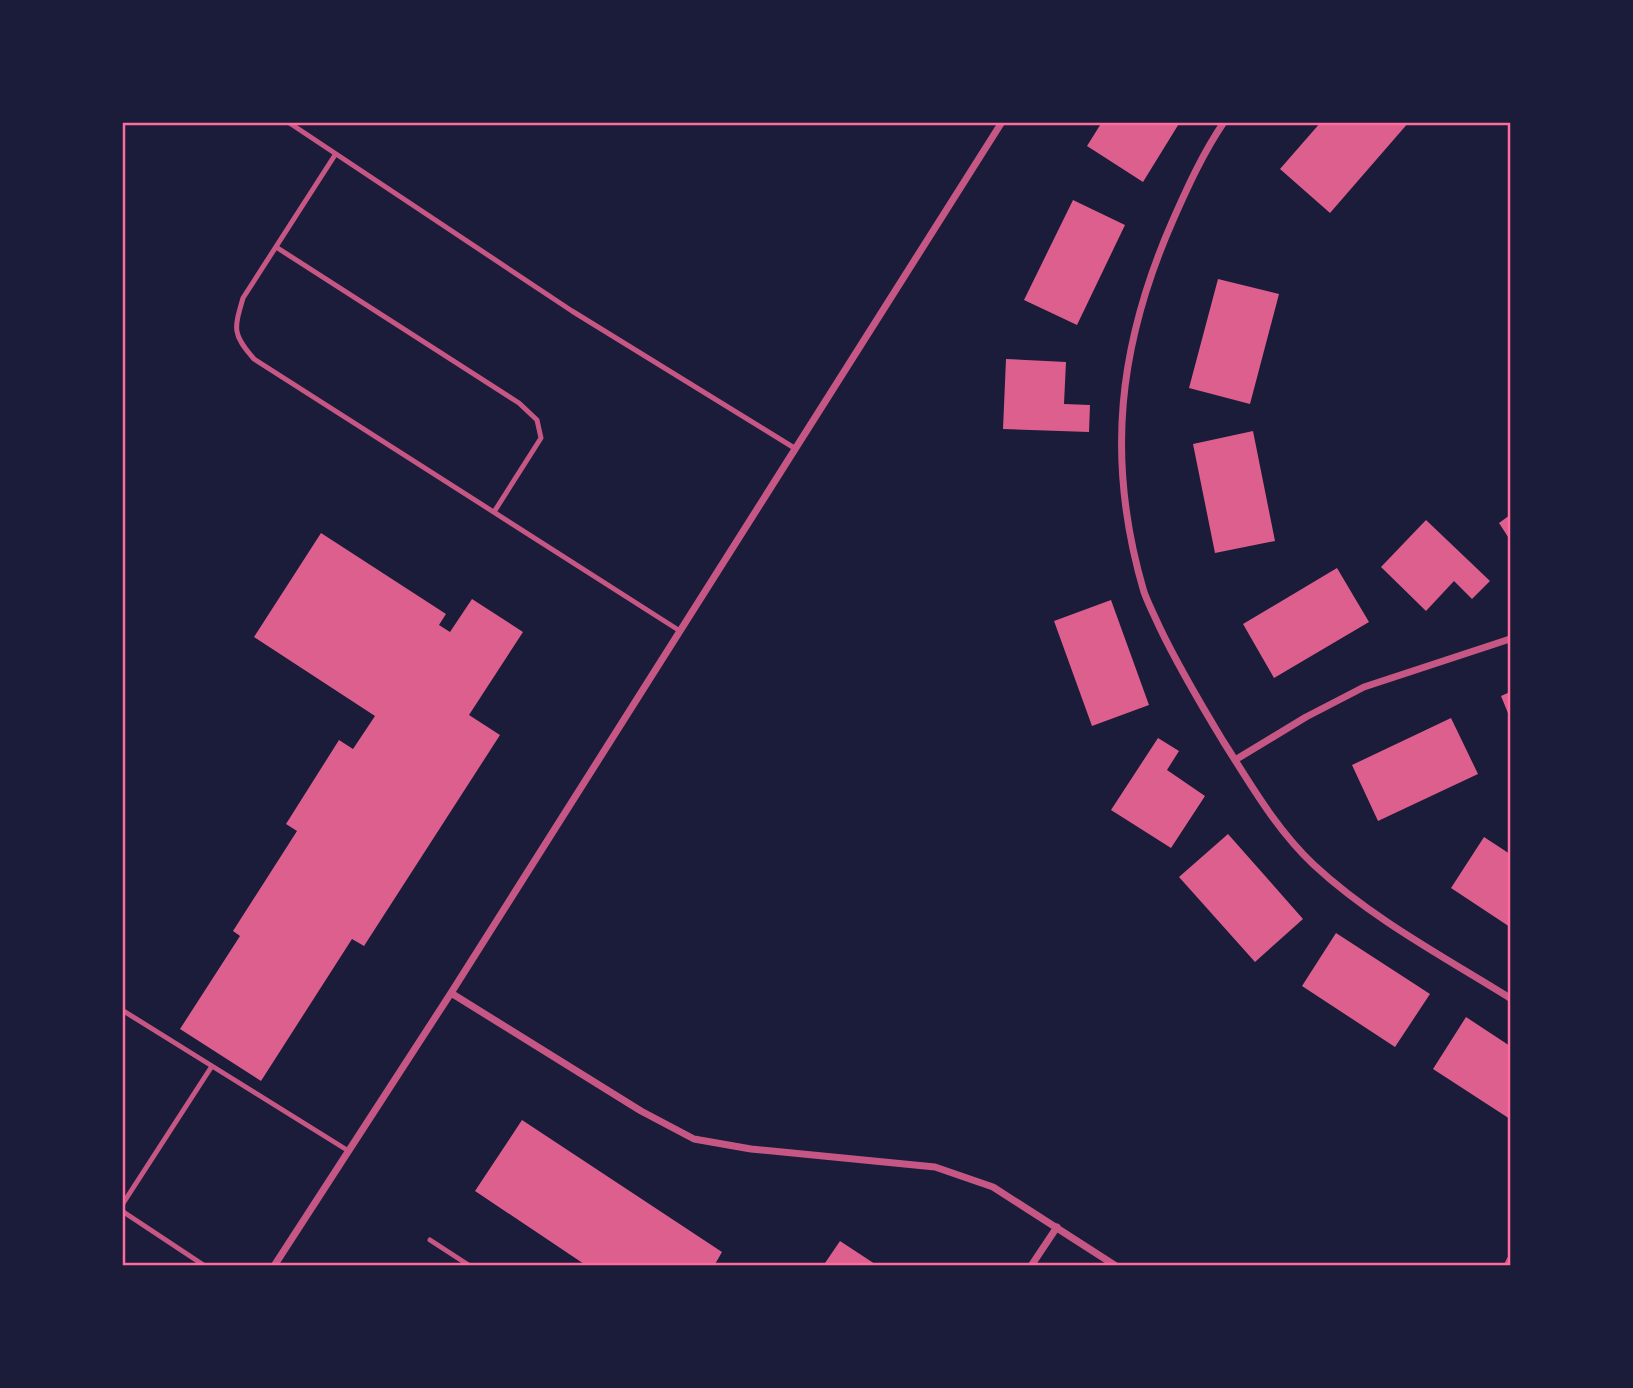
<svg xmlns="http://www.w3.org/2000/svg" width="1633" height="1388" viewBox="0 0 1633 1388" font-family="'Open Sans',sans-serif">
	<rect width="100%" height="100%" fill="#1b1b3a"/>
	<path fill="#dd5f8e" d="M1102 122H1180L1143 182 1087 146Z
		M1321 122H1409L1330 213 1280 169Z
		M1073 200 1125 225 1077 325 1024 300Z
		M1218 279 1279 294 1250 404 1189 388Z
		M1006 359 1066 362 1064 404 1090 405 1089 432 1003 429Z
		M1253 431 1275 541 1215 553 1193 444Z
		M1510 515V540L1499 523Z
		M1426 520 1490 581 1472 599 1454 581 1426 611 1381 567Z
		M321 533 446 614 439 625 450 632 472 599 523 632 469 715 500 735 364 946 352 939 261 1081 180 1029 240 936 233 931 297 831 286 824 339 740 353 749 375 716 254 637Z
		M1337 568 1369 622 1274 678 1243 624Z
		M1111 600 1149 705 1092 726 1054 621Z
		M1510 692V718L1501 696Z
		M1451 718 1478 774 1378 821 1352 765Z
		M1158 738 1179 751 1167 770 1205 796 1171 848 1111 810Z
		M1228 834 1303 919 1255 962 1179 877Z
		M1484 837 1510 854V927L1451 888Z
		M1336 933 1430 994 1395 1047 1302 986Z
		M1466 1017 1510 1046V1119L1433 1069Z
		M522 1120 722 1252 714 1266H587L475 1191Z
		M840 1241 878 1266H823Z"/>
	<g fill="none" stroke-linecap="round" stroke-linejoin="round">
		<path stroke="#c65784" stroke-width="5" d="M288 122 572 311 796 449
			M335 155 243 298C234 329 232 334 254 359L680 631
			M276 247 519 403 537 420 541 438 494 512
			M122 1010 212 1066
			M122 1205 212 1066 347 1150
			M122 1211 205 1266
			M430 1240 470 1266"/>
		<path stroke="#c65784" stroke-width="7" d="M1224 122C1203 153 1188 186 1173 220 1118 345 1105 460 1144 592 1148 603 1154 615 1159 626 1178 666 1200 703 1223 741 1251 785 1276 829 1314 865 1371 918 1444 957 1510 998
			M1235 760 1306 717 1364 687 1510 639
			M451 993 641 1111 694 1139 751 1149 935 1167 993 1187 1116 1266
			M274 1266 451 993 1002 122
			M1031 1266 1057 1227
			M1507 1266 1510 1260"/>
	</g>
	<rect width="1633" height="1388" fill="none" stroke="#1b1b3a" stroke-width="248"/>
	<rect x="124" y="124" width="1385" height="1140" fill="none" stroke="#ff6b9d" stroke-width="2.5"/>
</svg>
